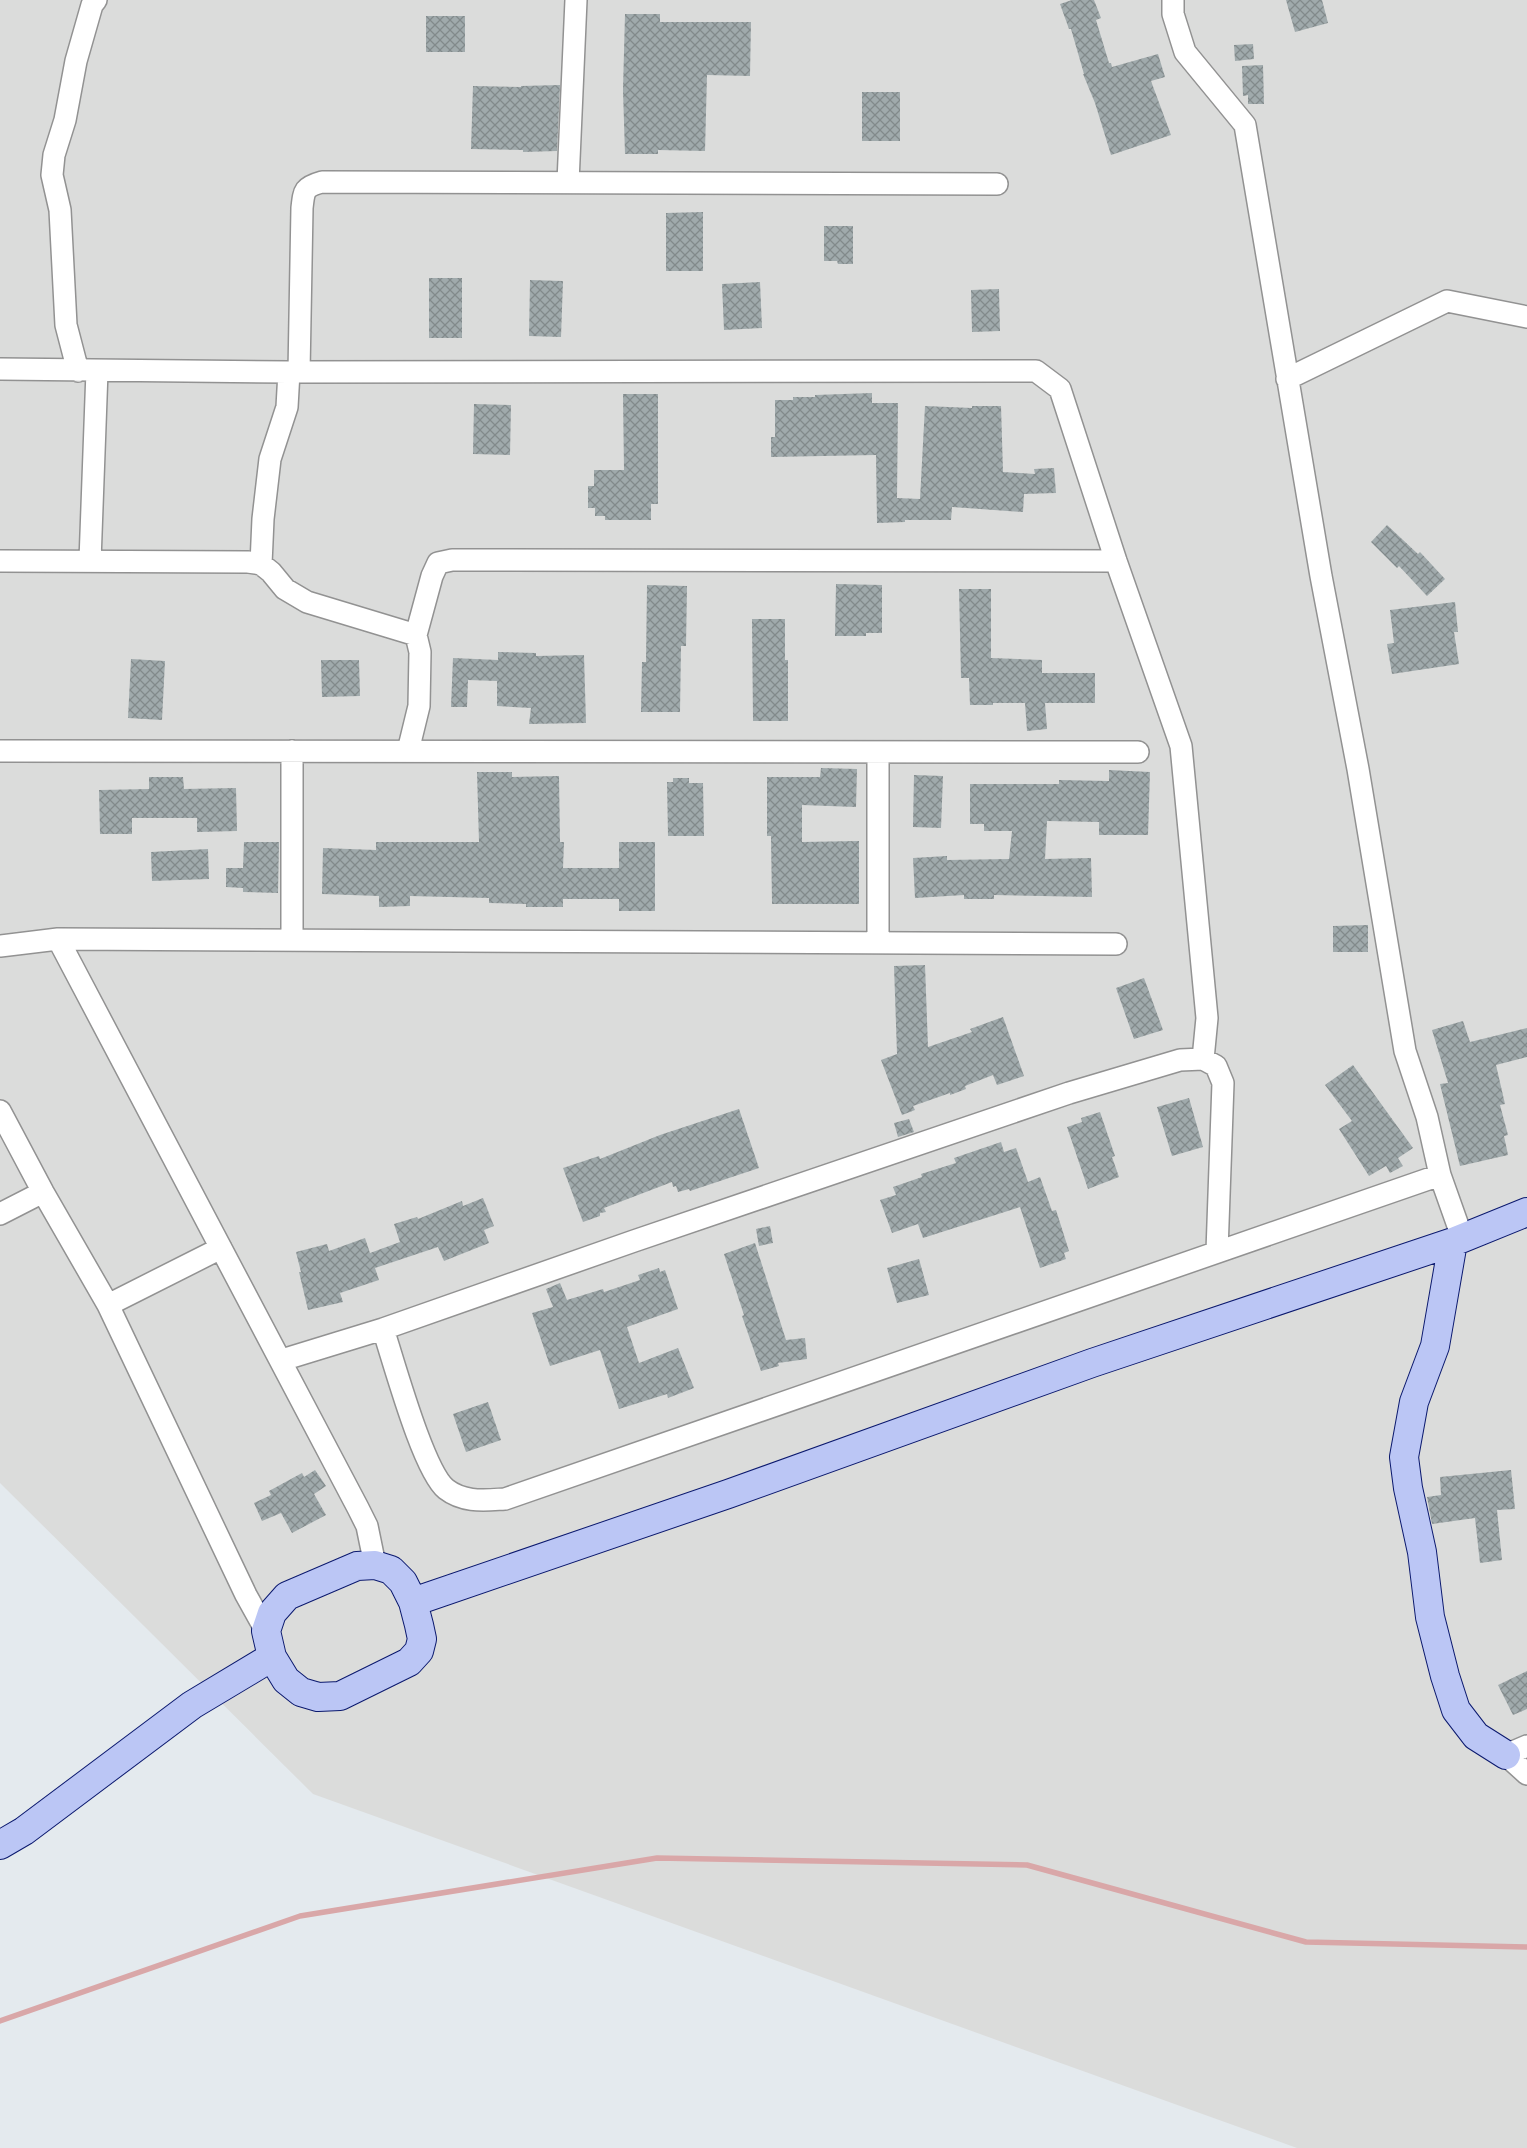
<svg xmlns="http://www.w3.org/2000/svg" width="1527" height="2148" viewBox="0 0 1527 2148" font-family="Figtree,sans-serif">
	<defs>
		<pattern id="building-cross-hatch" width="8" height="8" patternUnits="userSpaceOnUse" patternTransform="scale(1.25)"><rect width="8" height="8" fill="#a0aaac"/><path d="M0 0l8 8M0 8l8-8" fill="none" stroke="#828a8b"/></pattern>
	</defs>
	<rect width="100%" height="100%" fill="#e4eaee"/>
	<path fill="#dbdcdb" d="M0 0H1527V2148H1297L313 1794 0 1483Z"/>
	<g fill="none" stroke-linecap="round" stroke-linejoin="round">
		<path stroke="#d9a7a8" stroke-width="5.5" d="M0 2021 300 1916 657 1858 1027 1865 1306 1942 1527 1947"/>
	</g>
	<path fill="url(#building-cross-hatch)" d="M1072 0H1094L1101 18 1096 20 1109 63H1111L1112 67 1158 54 1165 77 1151 81 1171 135 1111 155 1095 103 1083 74H1084L1071 29H1069L1060 4Z
		M1286 0H1322L1328 23 1295 32Z
		M625 14H660V22H751L750 76 707 75 705 151 658 150V154H625L623 90Z
		M426 16H465V52H426Z
		M1253 44 1254 59 1235 61 1234 45Z
		M1263 65 1264 104H1248V95L1243 96 1242 66Z
		M560 85 557 151 523 152V150L471 149 473 86 521 87V86Z
		M862 92H900V141H862Z
		M703 212V271H666V213Z
		M824 226H853V264H838L837 261H824Z
		M429 278H462V338H429Z
		M530 280 563 281 561 337 529 336Z
		M760 282 762 328 724 330 722 284Z
		M999 289 1000 331 972 332 971 290Z
		M872 393V403H898L897 498 920 499 925 406 972 408V406H1001L1003 472 1035 474 1034 469 1054 468 1056 493 1024 494 1023 512 952 507 951 520H905V522L877 523 876 455 771 457V437H775V400H793V397H815V395Z
		M623 394H658V504H651V520H605V516H595V508H588V486H594V470H624Z
		M474 404 511 405 510 455 473 454Z
		M1387 525 1418 554 1420 552 1445 579 1427 596 1399 566 1397 568 1371 542Z
		M836 584 882 585V633H866V636H835Z
		M647 585 687 586 686 646H681L680 712H641L642 662H646Z
		M959 589H991V658L1042 660V673H1095V703H1045L1047 729 1027 731 1025 703H993V705H970L969 678H961Z
		M1455 602 1458 632H1454L1459 664 1392 674 1387 644 1394 643 1390 610Z
		M752 619H785V660H788V721H753Z
		M498 652 536 653V656L584 655 586 723 529 724 531 708 497 706V681L468 680 467 707H451L453 658 498 660Z
		M131 659 165 661 162 720 128 718Z
		M321 660H359L360 696 322 697Z
		M821 768 857 769 856 807 802 805V842L859 841V904H772L771 836H767V777H820Z
		M1109 770 1150 772 1148 835H1099V822L1047 821 1045 859 1091 858 1092 897 994 895V899H964V895L915 898 913 858 947 856V860L1009 859 1012 831H984V824H970V784H1059V780L1109 781Z
		M477 772H512V777L559 776 560 842H564L563 868H619V842H655V911H619V899H563V907H526V904L489 903V898L410 896V906L379 907V896L322 894 323 848 376 850V842H479Z
		M914 775 943 776 941 828 913 827Z
		M149 777H183L184 789 236 788 237 831 197 832V818H132V834H100L99 790 149 789Z
		M673 778H689V783H703L704 836H668L667 782H673Z
		M244 842H279L278 893 243 892V888L226 887V868H243Z
		M208 849 209 879 152 881 151 852Z
		M1368 925V952H1333V926Z
		M925 965 928 1047 972 1032 970 1029 1003 1017 1024 1076 997 1085 993 1075 965 1086 966 1089 950 1095V1093L913 1106 915 1110 902 1115 881 1060 897 1054 894 966Z
		M1144 978 1163 1030 1134 1039 1116 988Z
		M1463 1021 1470 1042 1527 1028V1057L1496 1065 1505 1104 1500 1105 1508 1135 1504 1136 1508 1155 1460 1166 1440 1084 1448 1083 1432 1030Z
		M1353 1065 1413 1148 1398 1158 1403 1166 1390 1173 1386 1166 1369 1176 1339 1129 1352 1121 1325 1085Z
		M1189 1098 1203 1147 1172 1156 1157 1107Z
		M739 1109 759 1168 690 1191 689 1189 678 1192 676 1186 673 1187 672 1182 604 1208 606 1212 600 1213V1216L583 1222 563 1168 599 1156 600 1159 660 1135Z
		M1100 1112 1115 1156 1112 1157 1119 1177 1088 1189 1067 1127 1082 1122 1081 1118Z
		M909 1119 914 1132 898 1137 894 1123Z
		M1001 1142 1004 1152 1016 1148 1028 1182 1040 1177 1052 1211 1056 1210 1069 1251 1064 1253 1066 1259 1040 1268 1020 1207 923 1238 918 1224 892 1233 880 1200 896 1195 893 1187 922 1177 921 1174 956 1163 954 1158Z
		M483 1198 494 1226 484 1230 489 1243 444 1261 438 1247 375 1268 379 1280 340 1293 343 1302 308 1310 299 1272H301L296 1252 327 1244 329 1251 365 1238 370 1253 400 1242 394 1224 417 1217 418 1219 462 1201 463 1206Z
		M770 1226 773 1243 759 1246 756 1229Z
		M755 1243 786 1340 805 1338 807 1359 778 1363 779 1366 761 1371 742 1316 744 1315 724 1254Z
		M919 1259 929 1295 897 1303 887 1268Z
		M659 1268 660 1272 665 1270 678 1309 627 1327 639 1363 678 1348 694 1388 668 1398 667 1394 619 1409 600 1350 550 1366 532 1313 553 1307 546 1289 560 1283 567 1300 603 1289 604 1292 640 1280 638 1275Z
		M488 1402 501 1440 466 1452 453 1414Z
		M315 1470 326 1486 314 1494 326 1515 292 1533 281 1513 262 1521 254 1503 271 1495 269 1491 302 1473 304 1477Z
		M1511 1470 1515 1509 1497 1510 1502 1560 1480 1563 1475 1518 1432 1524 1427 1497 1441 1495 1440 1477Z
		M1527 1671V1709L1513 1715 1498 1685Z"/>
	<g fill="none" stroke-linecap="round" stroke-linejoin="round">
		<defs>
			<path id="street" d="M1173 0V14L1185 52 1245 125 1321 576 1358 769 1405 1051 1427 1117 1440 1175 1462 1237
				M568 182 576 0
				M0 369 289 372 1036 371 1060 389 1116 561 1181 746 1207 1018 1203 1059
				M78 371 66 325 60 210 52 175 54 155 65 120 76 61 92 5 96 0
				M299 372 302 208C304 190 304 187 322 182L997 184
				M1287 379 1447 301 1527 317
				M0 561 248 562 261 564 271 572 285 589 307 602 416 635
				M90 561 97 371
				M261 564 263 519 270 459 287 407 289 372
				M0 751 1138 752
				M292 751V940
				M408 751 419 706 420 652 416 635 432 576 438 563 452 560 1116 561
				M878 752V943
				M58 939 358 1508 367 1526 375 1565
				M0 946 58 939 1116 944
				M0 1111 43 1192 108 1305 246 1595 266 1631
				M0 1214 43 1192
				M108 1305 221 1248
				M383 1329C394 1362 423 1470 446 1489 464 1503 485 1500 505 1499L1440 1175
				M282 1360 383 1329 634 1241 1069 1093 1180 1060 1203 1059 1216 1066 1223 1083 1217 1251
				M1527 1746 1506 1755 1527 1774"/>
			<path id="secondary" d="M1453 1242 1435 1346 1414 1402 1404 1457 1408 1488 1422 1552 1430 1617 1445 1676 1456 1710 1476 1736 1506 1755
				M375 1565 391 1570 403 1582 413 1602 419 1625 422 1639 419 1651 409 1662 340 1696 318 1697 301 1692 286 1680 272 1657 266 1631 272 1613 287 1596 357 1566Z
				M413 1602 728 1494 1092 1363 1453 1242 1527 1212
				M0 1845 24 1831 192 1705 272 1657"/>
		</defs>
		<use href="#street" stroke="#929292" stroke-width="24"/>
		<use href="#secondary" stroke="#0b196e" stroke-width="30"/>
		<use href="#street" stroke="#fff" stroke-width="21"/>
		<use href="#secondary" stroke="#bbc6f5" stroke-width="28"/>
	</g>
</svg>
